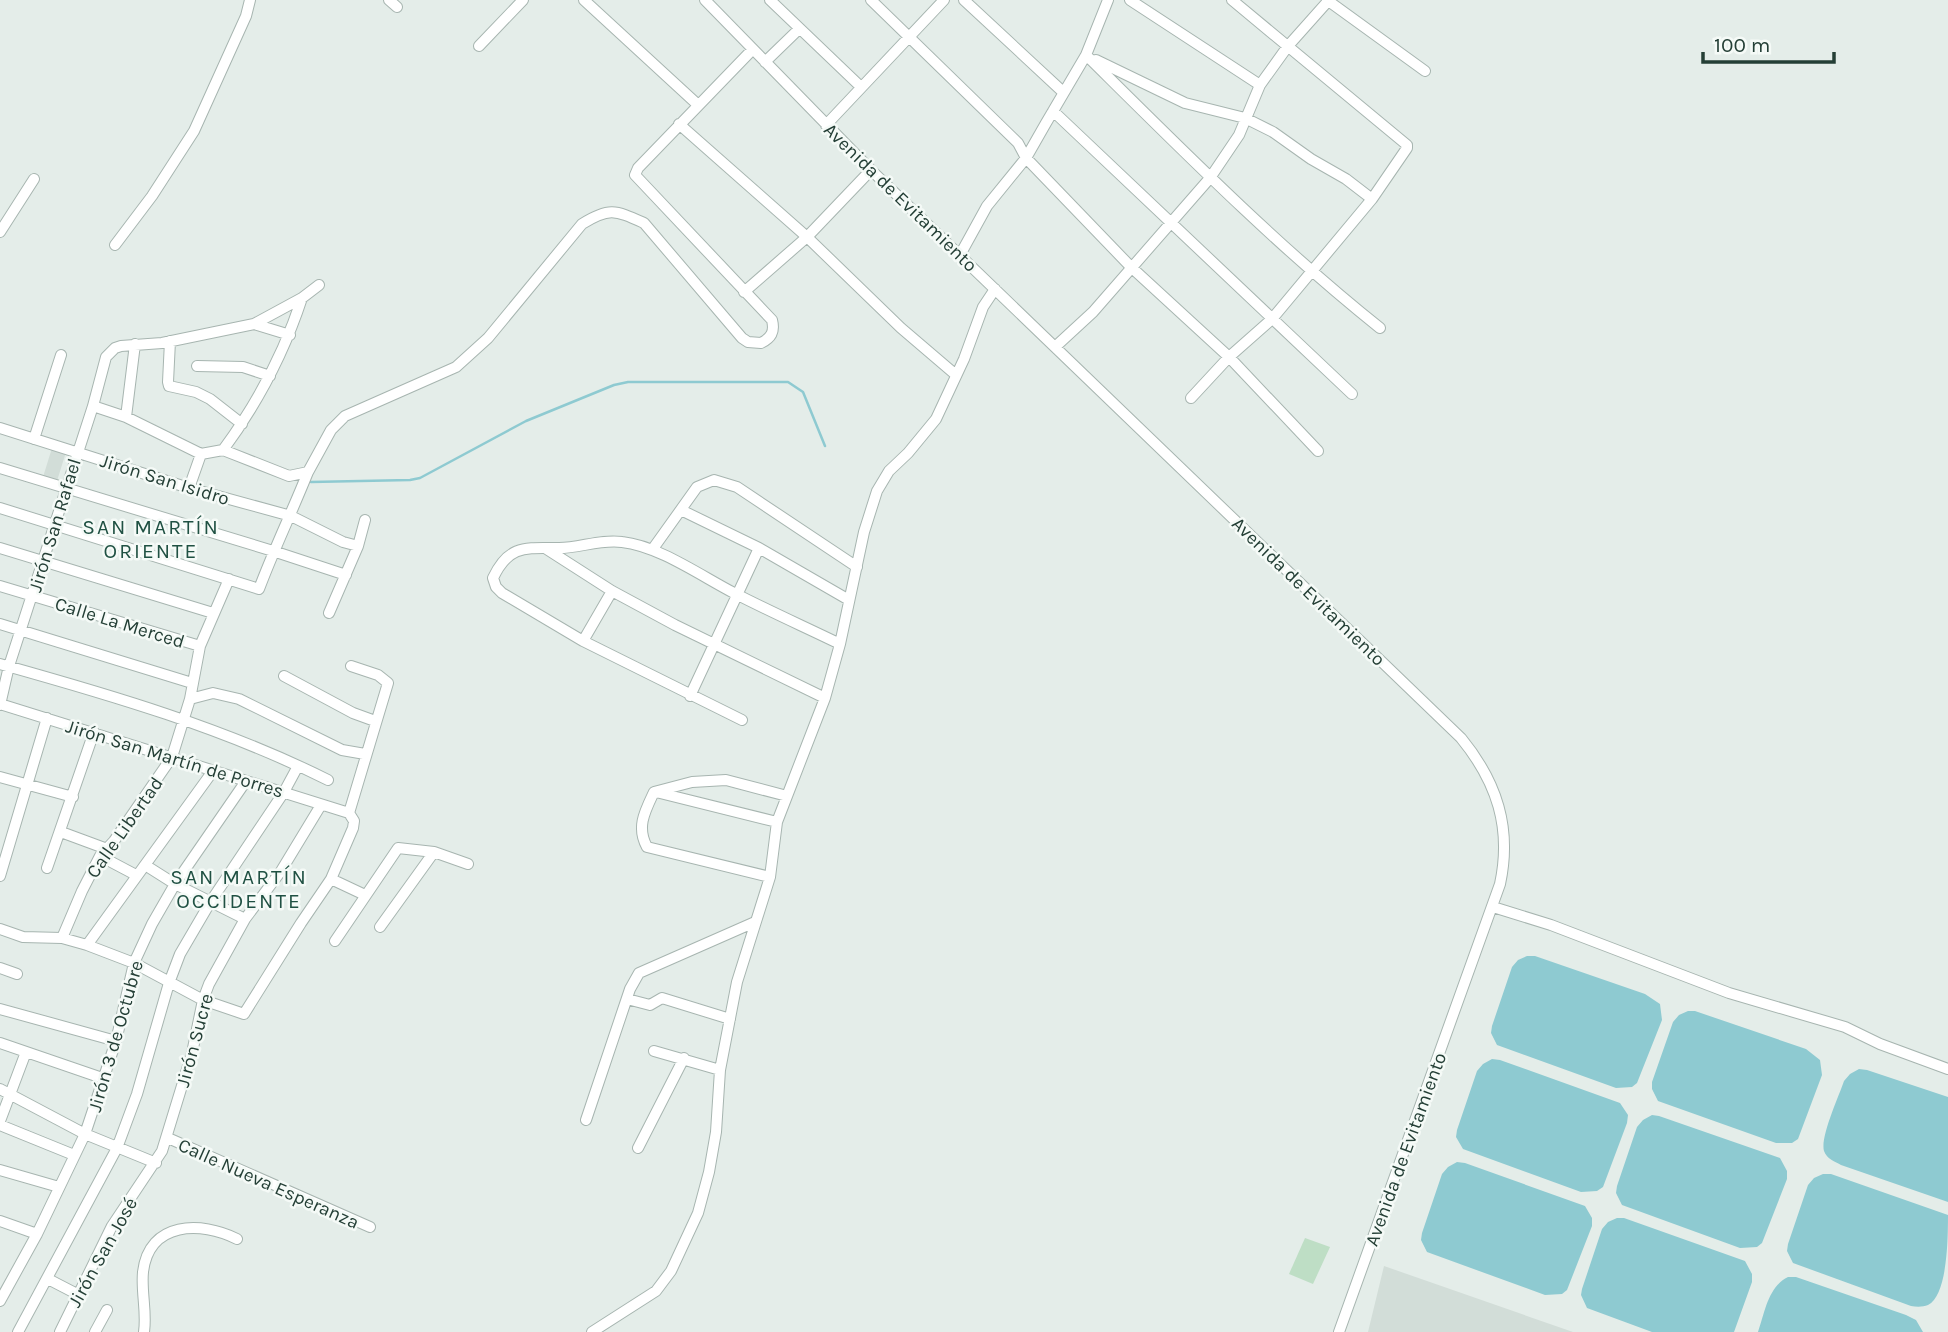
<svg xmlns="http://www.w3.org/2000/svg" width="1948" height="1332" viewBox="0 0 1948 1332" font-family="Karla,sans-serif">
	<rect width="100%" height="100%" fill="#e4ede9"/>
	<path fill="#d2ddd8" d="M52 448 66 452 57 481 43 477Z
		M1384 1266 1573 1332H1368Z"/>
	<path fill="#bedec5" d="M1305 1238 1330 1247 1313 1284 1289 1274Z"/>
	<path fill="#8ecad1" d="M1527 956H1535L1645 994 1660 1004 1662 1020 1637 1083 1632 1087 1616 1088 1497 1045 1491 1033 1492 1026 1512 967 1518 960Z
		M1688 1011H1695L1806 1049 1820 1060 1822 1075 1798 1139 1792 1143H1776L1658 1101 1652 1089V1082L1673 1022 1679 1015Z
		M1492 1059 1500 1060 1620 1103 1628 1115 1627 1123 1603 1187 1597 1191 1581 1192 1463 1149 1456 1137 1457 1130 1477 1071 1483 1064Z
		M1859 1069 1867 1070 1948 1097V1202L1841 1165C1834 1161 1827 1159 1824 1151 1820 1137 1839 1096 1844 1081L1850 1074Z
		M1652 1115 1659 1116 1780 1158 1787 1171V1179L1762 1243 1757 1247 1740 1248 1622 1205 1616 1193 1617 1186 1637 1127 1643 1120Z
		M1457 1162 1465 1163 1585 1206 1592 1218V1226L1567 1290 1562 1294 1545 1295 1427 1252 1421 1240 1422 1233 1442 1174 1448 1167Z
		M1823 1174H1831L1948 1215C1948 1236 1948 1295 1928 1305 1923 1307 1917 1307 1911 1306L1793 1263 1787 1251 1788 1244 1808 1185 1814 1178Z
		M1617 1218H1624L1745 1261 1752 1274V1282L1734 1332H1652L1587 1308 1581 1295 1582 1289 1602 1229 1608 1222Z
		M1788 1277H1796L1906 1315 1916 1320 1923 1332H1758C1765 1312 1768 1287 1788 1277Z"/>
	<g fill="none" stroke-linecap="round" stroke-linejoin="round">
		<path stroke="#8ecad1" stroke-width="2.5" d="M311 482 410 480 420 478 526 421 614 385 628 382H788L803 392 825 446"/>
		<defs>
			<path id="minor" d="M389 0 397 7
				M584 0 697 104
				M705 0 871 170 1461 738C1497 782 1512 828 1500 884L1339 1332
				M770 0 861 87
				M871 0 1018 143 1026 158 1131 267 1229 357 1318 451
				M964 0 1063 92
				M1130 0 1260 85
				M1327 0 1425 71
				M479 46 523 0
				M1086 55C1181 149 1276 245 1380 328
				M1096 60 1185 103 1245 118 1273 132 1311 159 1346 179 1372 199
				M765 62 799 29
				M1053 111 1352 394
				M679 124 807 237 901 328 956 375
				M826 125 944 0
				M0 232 34 179
				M115 245 152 196 194 131 246 16 250 0
				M960 255 987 206 1026 158 1046 123 1086 55 1108 0
				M744 292 807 237 871 170
				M254 324 290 335
				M170 341 168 382 169 386 196 392 210 399 242 424
				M1055 347 1093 312 1210 178 1239 135 1260 85 1288 46 1329 0
				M197 366 243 367 270 376
				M1191 398 1229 357 1272 319 1372 199 1407 148V145L1232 0
				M93 406 126 417 201 454 223 450 289 476 308 472 331 430 345 416 456 367 488 338 582 224C609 207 615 210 644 223L742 338 748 342 761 343C771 338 775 332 772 320L635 175 638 168 753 49
				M126 417 135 344
				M0 428 189 488 291 516 343 542 358 546
				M34 439 61 355
				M223 450C257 404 284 353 302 298
				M0 468 273 551 346 575
				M189 488 201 454
				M0 508 259 589C274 549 292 512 308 472
				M681 510 759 548 849 600
				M0 548 213 613
				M545 548 612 591 675 625 825 698
				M652 550 697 487 714 480 737 487 857 567
				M0 586 200 646
				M329 613 358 546 365 520
				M0 624 192 683
				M583 641 612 591
				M0 664C111 695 224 728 328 780
				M284 676 353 713 375 721
				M690 696 759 548
				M190 699 213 693 239 699 342 750 365 754
				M0 704 349 813
				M0 705 9 666 93 406 106 357 115 348 121 346 162 343 254 324 302 298 319 285
				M742 720 583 641 502 593 496 587 493 578C509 544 526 548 559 548 580 548 600 539 622 542 659 546 701 576 734 593 769 611 805 627 840 644
				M0 777 73 797
				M656 792 777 822
				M349 813 388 683 378 675 351 666
				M61 832 107 849
				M100 856 136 875
				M145 865 175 884 245 919
				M47 868 94 732
				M0 876 47 718
				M770 877 647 847C636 827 645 811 654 792L692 782 726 780 787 796
				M331 879 365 895
				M1493 907 1551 925 1729 993 1845 1027 1880 1044 1948 1069
				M380 927 434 852
				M0 929 23 937 62 938 87 945 134 963 203 1000 244 1014 301 923 331 879 353 828 354 821 349 813
				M62 938 82 891 100 856 114 841 172 757 190 699 200 646 229 579
				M335 941 398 848 434 852 468 864
				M87 945 213 771
				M0 968 17 974
				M627 999 650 1005 662 998 730 1019
				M0 1009 116 1041
				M0 1043 105 1079
				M654 1051 720 1070
				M0 1089 85 1134 156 1163
				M586 1120 630 989 639 973 755 922
				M0 1121 26 1052
				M0 1125 74 1155
				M168 1138 370 1227
				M638 1148 684 1058
				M0 1170 59 1187
				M0 1221 37 1234
				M48 1279 77 1294
				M0 1301 37 1234 85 1134 116 1041 134 963 152 924 175 884 246 781
				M18 1332 117 1148 137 1094 169 983 180 954 211 901 284 792 298 766
				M60 1332 112 1226 162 1151 192 1053 203 1000 209 984 245 919 281 871 321 805
				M95 1332 107 1310
				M144 1332C147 1312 141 1292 143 1272 149 1221 201 1221 237 1239
				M592 1332 656 1291 671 1271 698 1213 709 1172 716 1132 720 1070 737 982 770 877 777 822 825 698 840 644 864 532 877 491 889 471 908 453 936 419 964 359 983 307 995 289"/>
		</defs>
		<use href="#minor" stroke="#a7b5b0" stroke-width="12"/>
		<use href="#minor" stroke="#fff" stroke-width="10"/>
	</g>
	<g text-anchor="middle" stroke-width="5" stroke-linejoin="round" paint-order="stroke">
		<g font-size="19" fill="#243f36" stroke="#f5faf7">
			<text transform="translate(901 197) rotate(44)" y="7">Avenida de Evitamiento</text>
			<text transform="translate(165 479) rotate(17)" y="7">Jirón San Isidro</text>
			<text transform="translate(54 525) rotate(-73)" y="7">Jirón San Rafael</text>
			<text transform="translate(1309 591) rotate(44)" y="7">Avenida de Evitamiento</text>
			<text transform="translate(120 622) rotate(17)" y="7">Calle La Merced</text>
			<text transform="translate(175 758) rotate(17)" y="7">Jirón San Martín de Porres</text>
			<text transform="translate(124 827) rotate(-55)" y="7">Calle Libertad</text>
			<text transform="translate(115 1036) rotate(-74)" y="7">Jirón 3 de Octubre</text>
			<text transform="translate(194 1040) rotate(-75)" y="7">Jirón Sucre</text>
			<text transform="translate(1405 1149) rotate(-70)" y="7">Avenida de Evitamiento</text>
			<text transform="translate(269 1183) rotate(24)" y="7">Calle Nueva Esperanza</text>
			<text transform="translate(102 1252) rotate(-61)" y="7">Jirón San José</text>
		</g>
		<g font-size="21" letter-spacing="2" fill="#205143" stroke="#f5faf7">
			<text x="151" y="534">SAN MARTÍN<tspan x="151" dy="24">ORIENTE</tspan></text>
			<text x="239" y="884">SAN MARTÍN<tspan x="239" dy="24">OCCIDENTE</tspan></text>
		</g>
	</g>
	<path d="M1703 52v10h131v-10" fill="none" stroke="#243f36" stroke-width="3.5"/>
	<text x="1714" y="52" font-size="21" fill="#243f36" stroke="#f5faf7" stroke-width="5" paint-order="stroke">100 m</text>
</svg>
